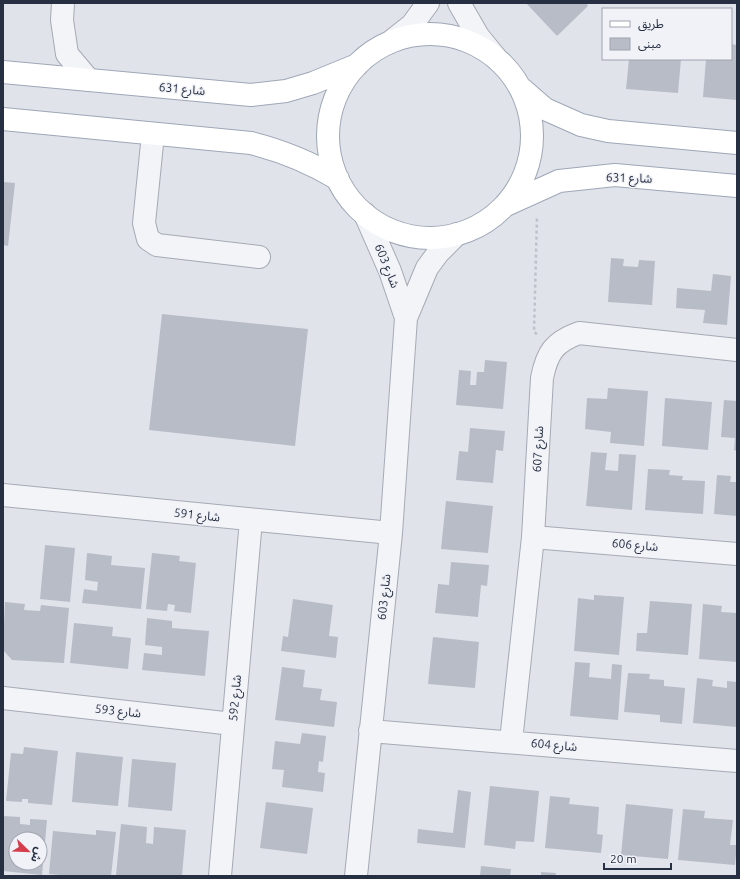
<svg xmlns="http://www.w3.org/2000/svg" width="740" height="879" viewBox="0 0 740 879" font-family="Ubuntu,'Noto Sans Arabic',sans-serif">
	<rect width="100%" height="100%" fill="#e0e3ea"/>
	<path fill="#b7bcc7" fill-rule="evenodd" d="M526 3H586L588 6 557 36Z
		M731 44 737 45V100L703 97 706 59H731Z
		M629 59H681L678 93 626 89Z
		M3 182 15 183 8 246 3 245Z
		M611 258 624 259 623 266 638 267 639 260 655 261 652 305 608 302Z
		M713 274 731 276 727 325 703 323 705 310 676 308 677 288 711 291Z
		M162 314 308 329 295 446 149 430Z
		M485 360 507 362 503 409 456 405 459 370 471 371 470 385H476L477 372H484Z
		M608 388 648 391 644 446 610 443 611 432 585 429 587 398 607 399Z
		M665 398 712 402 708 450 662 446Z
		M724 400 737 401V451L734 450 735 438 721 437Z
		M470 428 505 431 503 451 496 450 493 483 456 480 459 451 468 452Z
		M591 452 607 453 605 470 618 471 619 454 636 455 632 510 586 506Z
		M648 469 670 470 669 475 683 476 682 480 705 481 703 514 645 510Z
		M717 475 731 476 730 482H737V516L714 514Z
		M446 501 493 506 488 553 441 549Z
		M45 545 75 548 70 602 40 599Z
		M87 553 112 556 111 565 145 568 141 609 82 603 84 589 97 591 98 582 85 580Z
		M152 553 180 556 179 561 196 563 191 613 174 611 175 605 168 604 167 611 146 609Z
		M451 562 489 565 487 586 481 585 478 617 435 613 438 584 449 585Z
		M594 595 624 597 619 655 574 651 578 598 594 600Z
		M293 599 333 605 329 636 338 637 336 658 281 651 283 636 288 637Z
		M650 601 692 604 688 655 636 651 637 633H647Z
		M5 602 25 604 24 610 40 611 41 605 69 608 64 663 12 660 3 650Z
		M703 604 722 606 721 612 737 613V662L699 659Z
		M147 618 172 621V628L209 631 205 676 142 670 144 653 162 655V647L145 645Z
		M74 623 113 627 112 636 131 638 128 669 70 663Z
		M433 637 479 642 475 688 428 684Z
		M575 662 590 663 589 677 611 679 612 664 622 665 618 720 570 716Z
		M282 667 305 670 303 687 322 689 320 700 337 702 334 727 275 720Z
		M628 673 650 674 649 679 664 680V686L685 688 682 724 660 722V715L624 712Z
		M697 678 713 680 712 686 727 688V681L737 682V727L693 723Z
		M302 733 326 736 323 762 319 761 318 772 325 773 323 792 282 787 284 770 272 769 275 741 300 744Z
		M24 747 58 751 52 805 28 803V799H22V802L6 801 11 753 23 754Z
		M76 752 123 757 118 806 72 802Z
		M132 759 176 763 172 811 128 807Z
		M490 786 539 791 534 842 516 841 515 849 484 845Z
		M458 790 471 792 465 848 417 843 418 829 453 833Z
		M550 796 570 798 569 804 599 807 597 834 603 835 601 853 545 848Z
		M266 802 313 808 307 854 260 848Z
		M626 804 673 809 668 859 621 855Z
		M683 809 705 811 704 818 733 820 730 845H737L735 865 678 860Z
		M3 816 20 817V824L30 825V819L47 820 42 875 3 871ZM16 839H40V863H16Z
		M121 824 147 827 146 843 153 844 154 827 186 830 182 876 116 875Z
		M96 830 116 832 111 876H71L49 874 53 831 96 835Z
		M481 866 511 869 510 876H480Z
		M541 872 556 873 555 876H541Z"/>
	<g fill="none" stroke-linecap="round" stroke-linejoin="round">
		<defs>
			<path id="minor" d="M63 3 62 20 67 54 89 80
				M459 3 478 36 495 57
				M393 40 412 25 428 3
				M153 134 144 223 148 239 157 245 259 257
				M365 214 390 271 406 318
				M3 495 391 533
				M533 537 737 554
				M3 698 233 724
				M370 731 737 761
				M511 741 533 537 542 378C547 353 554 342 579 333L737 350
				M220 876 251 520
				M356 876 391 533 406 318 427 268 438 253 457 234"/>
			<path id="major" d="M328 136a102 102 0 1 1 204 0a102 102 0 1 1-204 0Z
				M3 72 251 95 286 91 313 83 357 65
				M522 89 545 109 581 125 608 131 737 143
				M3 119 251 143C283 151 310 162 338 179
				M506 205 559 181 615 175 737 186"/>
		</defs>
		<use href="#minor" stroke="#a5aab4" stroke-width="24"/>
		<use href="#major" stroke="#9ea7b6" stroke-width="24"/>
		<path stroke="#bec1c9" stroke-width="2.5" stroke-dasharray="3 3" stroke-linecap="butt" d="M537 334 534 332 537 216"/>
		<use href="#minor" stroke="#f3f4f8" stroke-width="22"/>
		<use href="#major" stroke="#fff" stroke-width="22"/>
	</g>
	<g text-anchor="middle" stroke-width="3" stroke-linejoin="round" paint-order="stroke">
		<g font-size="12" fill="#273042" stroke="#f0f2f7">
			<text transform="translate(182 89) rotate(5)" y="4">شارع 631</text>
			<text transform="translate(629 178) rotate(2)" y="4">شارع 631</text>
			<text transform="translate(387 266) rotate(68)" y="4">شارع 603</text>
			<text transform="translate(538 449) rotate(-87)" y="4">شارع 607</text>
			<text transform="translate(197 515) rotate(6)" y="4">شارع 591</text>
			<text transform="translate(635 545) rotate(5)" y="4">شارع 606</text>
			<text transform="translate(384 597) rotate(-84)" y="4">شارع 603</text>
			<text transform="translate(235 698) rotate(-85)" y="4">شارع 592</text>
			<text transform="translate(118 711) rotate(6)" y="4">شارع 593</text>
			<text transform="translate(554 745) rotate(5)" y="4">شارع 604</text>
		</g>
	</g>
	<rect width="740" height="879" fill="none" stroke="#273042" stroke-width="8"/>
	<rect x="602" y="8" width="130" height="52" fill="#f0f2f7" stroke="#a0a4af"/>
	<rect x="610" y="21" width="20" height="6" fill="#ffffff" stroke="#a0a4af"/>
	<text x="638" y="28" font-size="12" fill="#273042">طريق</text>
	<rect x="610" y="38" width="20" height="12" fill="#b7bcc7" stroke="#a0a4af"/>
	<text x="638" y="48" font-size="12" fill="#273042">مبنى</text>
	<g transform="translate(28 851) rotate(113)"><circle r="19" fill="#f0f2f7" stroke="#a0a4af"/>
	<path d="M0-3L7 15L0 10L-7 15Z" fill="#d63d4c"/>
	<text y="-6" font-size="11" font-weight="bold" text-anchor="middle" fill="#273042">ش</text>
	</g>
	<path d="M604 863v6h67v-6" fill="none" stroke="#273042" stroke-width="2"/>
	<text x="610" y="863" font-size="12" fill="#273042" stroke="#f0f2f7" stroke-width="3" paint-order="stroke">20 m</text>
</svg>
